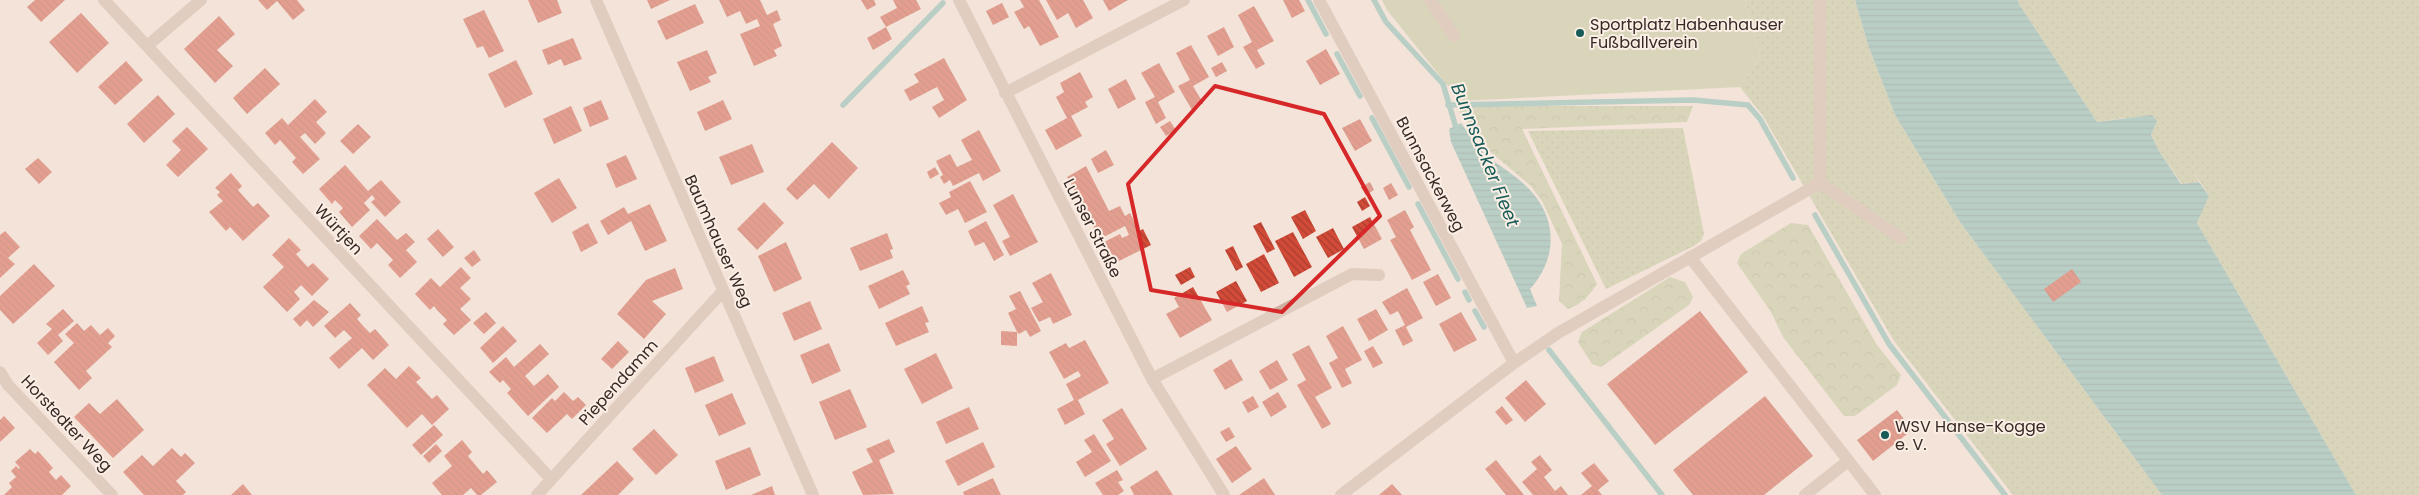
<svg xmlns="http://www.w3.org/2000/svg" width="2419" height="495" viewBox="0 0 2419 495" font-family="Poppins,sans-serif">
	<defs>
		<pattern id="grass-dots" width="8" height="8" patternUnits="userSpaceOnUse" patternTransform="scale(1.25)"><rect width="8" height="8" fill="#bac497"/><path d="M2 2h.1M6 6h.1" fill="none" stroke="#a0a882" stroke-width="1.8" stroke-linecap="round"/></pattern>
		<pattern id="forest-crowns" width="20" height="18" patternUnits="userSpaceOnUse" patternTransform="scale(1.25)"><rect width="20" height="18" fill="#bac497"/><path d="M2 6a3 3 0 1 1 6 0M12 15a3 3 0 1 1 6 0" fill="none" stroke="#a0a882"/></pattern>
		<pattern id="water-rules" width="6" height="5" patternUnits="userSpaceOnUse" patternTransform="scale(1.25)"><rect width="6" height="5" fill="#74b3ae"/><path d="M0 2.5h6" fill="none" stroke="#60928d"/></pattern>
		<pattern id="building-back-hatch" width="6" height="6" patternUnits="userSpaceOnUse" patternTransform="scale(1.25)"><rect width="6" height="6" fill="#d14b38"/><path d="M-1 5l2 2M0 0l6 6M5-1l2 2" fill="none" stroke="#aa3e2f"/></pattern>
	</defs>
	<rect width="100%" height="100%" fill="#f3e3d8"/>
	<path fill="url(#grass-dots)" d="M1745 0H1855L1868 45 1895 115 1960 222 2162 495H2013L1894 341 1763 116 1740 87 1760 56Z
		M2018 0H2419V495H2356L2197 223 2209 196 2193 171 2199 182 2182 184 2159 151 2151 135 2157 121 2124 118 2097 122 2019 4Z
		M1683 128 1704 234 1701 241 1694 246 1606 289 1528 131Z"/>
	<path fill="url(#forest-crowns)" d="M1470 106H1693L1687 122 1522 129 1597 284C1589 296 1582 304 1568 309L1559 301 1562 244 1542 201 1531 186 1487 149 1457 109Z
		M1791 223 1808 225 1877 345 1901 375 1897 385 1855 416H1844L1783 337 1771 312 1737 263 1741 254Z
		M1670 277 1685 282 1693 297 1689 305 1601 367 1592 364 1578 342 1582 332Z"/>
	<path fill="#bac497" d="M1382 0H1745L1760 56 1740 87 1460 101 1387 10Z"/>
	<path fill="url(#water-rules)" d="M1855 0H2018L2019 4 2097 122 2152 115 2157 121 2151 135 2159 151 2181 184 2199 182 2209 196 2197 223 2356 495H2162L1960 222 1895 115 1868 45Z
		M1461 123C1467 131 1472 141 1479 148 1493 163 1512 172 1527 187 1558 217 1558 258 1530 289L1537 306 1527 308 1451 142 1449 129Z"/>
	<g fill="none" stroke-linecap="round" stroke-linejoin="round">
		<path stroke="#74b3ae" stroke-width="5.5" d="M1308 0 1326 34
			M1374 0 1386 22 1443 84 1457 131
			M1337 54 1360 96
			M843 105 943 3
			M1448 105 1693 100 1748 105 1760 119 1793 178
			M1372 118 1409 187
			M1418 204 1458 279
			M1815 215 1889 344 2005 495
			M1465 292 1469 300
			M1475 311 1484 327
			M1549 350 1662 495"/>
	</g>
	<path fill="url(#building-back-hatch)" d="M35 0H65L41 22 27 7Z
		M258 0H297L305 10 293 20 277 1 267 10Z
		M528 0H557L562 13 538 23Z
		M647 0H670L651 9Z
		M719 0H760L767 15 777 10 781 20 773 24 782 46 774 50 777 56 754 66 740 34 760 26 757 19 746 24 740 11 727 17Z
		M861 0H874L876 5 867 10Z
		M893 0H916L921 9 886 27 880 17 897 8Z
		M1020 0H1039L1059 37 1040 46 1029 26 1024 29 1014 12 1024 7Z
		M1046 0H1083L1093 18 1076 28 1068 13 1057 20Z
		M1103 0H1128L1109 11Z
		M1283 0H1299L1305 11 1292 18Z
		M1002 3 1009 17 993 25 986 11Z
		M695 4 704 23 666 40 657 21Z
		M1254 6 1274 41 1257 50 1265 64 1256 69 1243 47 1252 42 1238 15Z
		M484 10 504 51 489 58 483 46 477 48 463 19Z
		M81 13 109 43 77 73 49 42Z
		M219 16 235 34 217 50 233 66 215 83 184 49Z
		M886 27 892 39 873 50 867 38Z
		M1224 27 1234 47 1218 56 1207 36Z
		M573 38 582 59 564 66 561 59 548 65 542 50Z
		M1191 45 1209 77 1193 86 1203 103 1192 110 1178 86 1190 80 1176 53Z
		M1326 49 1340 74 1320 85 1306 61Z
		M707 50 717 73 708 77 711 82 690 91 677 62Z
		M944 58 967 100 939 118 932 107 944 100 937 87 910 101 904 90 919 82 914 74Z
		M516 60 533 94 505 108 488 74Z
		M126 61 143 80 115 105 98 87Z
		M1222 62 1227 71 1216 77 1211 68Z
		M1159 63 1175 92 1158 102 1166 118 1156 124 1145 102 1155 97 1141 73Z
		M265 68 280 84 247 114 233 98Z
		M1080 72 1093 97 1085 102 1088 107 1071 116 1082 136 1056 150 1045 130 1067 118 1056 97 1064 92 1060 83Z
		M1126 79 1136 99 1118 109 1108 89Z
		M158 95 175 114 144 143 127 124Z
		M315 99 327 112 316 122 326 133 315 144 305 133 300 137 320 159 303 174 292 162 296 158 280 140 275 145 265 133 282 118 288 125Z
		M601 100 609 119 590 127 583 108Z
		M723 100 732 119 705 131 697 112Z
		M571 106 582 131 554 144 543 119Z
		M1360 119 1372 141 1355 151 1342 128Z
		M1170 121 1176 130 1166 136 1160 127Z
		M358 124 371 137 353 154 340 141Z
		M187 127 208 149 178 177 166 165 181 150 172 141Z
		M979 130 1001 171 983 181 979 173 953 186 950 180 944 184 940 177 943 175 936 161 950 154 957 167 972 160 961 140Z
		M832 142 858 168 829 199 814 184 797 200 786 189Z
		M752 144 764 172 731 185 719 157Z
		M1106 150 1114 165 1098 173 1091 159Z
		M626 155 637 179 616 188 606 164Z
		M38 158 52 172 39 184 25 169Z
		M345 165 368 191 381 180 401 202 385 217 371 202 375 199 372 195 364 203 370 210 352 227 339 212 343 208 335 200 332 204 319 189Z
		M1086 166 1109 211 1120 206 1125 216 1130 213 1139 231 1143 229 1151 245 1113 264 1102 243 1120 234 1122 238 1129 235 1125 226 1100 239 1067 177Z
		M935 167 939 174 930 179 927 172Z
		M231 173 242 186 238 190 253 207 258 203 270 216 243 241 230 227 226 231 209 212 223 201 217 195 220 192 215 188Z
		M559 178 577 208 552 223 534 193Z
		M970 181 987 212 965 223 958 209 946 215 939 203 951 197 949 192Z
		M1370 182 1374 190 1366 195 1361 187Z
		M1391 183 1398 195 1389 200 1383 188Z
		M1013 194 1038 242 1010 256 1002 241 1010 237 993 205Z
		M1365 197 1370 206 1362 211 1357 202Z
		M764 202 784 223 757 250 737 229Z
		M650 204 667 241 645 251 631 221 608 235 600 221 624 207 628 214Z
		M1305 210 1316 231 1303 239 1291 217Z
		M1405 210 1414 227 1410 230 1431 270 1412 280 1390 240 1396 237 1387 220Z
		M1370 217 1382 239 1364 249 1352 227Z
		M377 219 397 240 406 233 415 242 406 250 417 262 400 278 388 265 393 260 377 243 371 249 359 236Z
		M986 221 1004 255 994 261 984 242 975 246 968 231Z
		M1261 222 1275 249 1267 253 1253 226Z
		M588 223 598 243 581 252 572 232Z
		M1333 228 1344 249 1328 258 1316 237Z
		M438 229 454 247 443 257 427 239Z
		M5 231 20 247 8 258 15 264 0 278V235Z
		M1293 232 1312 267 1294 277 1275 241Z
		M887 233 893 249 890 250 893 258 860 271 850 248Z
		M289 238 301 250 296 254 303 262 308 267 313 263 329 279 312 296 301 285 294 292 300 299 287 312 263 287 284 267 272 255Z
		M786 242 802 279 774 292 758 256Z
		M1233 246 1243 267 1236 271 1225 250Z
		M474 250 481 260 472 267 464 258Z
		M1264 254 1279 283 1261 292 1246 264Z
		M34 264 55 286 13 324 0 310V296Z
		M461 267 471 278 460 288 471 299 460 309 471 320 454 335 443 324 447 320 437 310 434 306 430 310 415 294 431 278 440 287Z
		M1190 267 1195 277 1181 285 1175 275Z
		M675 268 683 289 652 301 666 314 644 339 617 314 646 280Z
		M2072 269 2081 282 2053 302 2044 289Z
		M903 270 910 284 906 286 910 294 879 309 868 286Z
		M1051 273 1072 315 1053 324 1050 317 1039 322 1031 308 1043 302 1032 283Z
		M1438 274 1451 298 1436 306 1423 282Z
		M1236 281 1247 301 1227 312 1216 292Z
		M1193 287 1212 320 1180 338 1166 314 1179 307 1174 298Z
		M1407 288 1423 318 1406 327 1413 341 1403 346 1395 330 1405 325 1398 311 1390 315 1382 302Z
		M1020 291 1041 331 1030 337 1026 330 1019 334 1017 332V346L1001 345V331L1017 332 1008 313 1016 309 1009 296Z
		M314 300 329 312 313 327 307 320 300 327 293 319Z
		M810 301 822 329 794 341 782 313Z
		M350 303 361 315 357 319 364 327 370 333 375 329 389 345 373 360 362 348 339 369 329 358 352 338 344 330 335 338 324 326Z
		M922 306 929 322 925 323 929 332 896 346 885 323Z
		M63 309 74 321 58 335 63 341 48 355 37 343 52 329 46 324Z
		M1376 309 1388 330 1369 341 1357 319Z
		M1700 311 1748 372 1655 445 1607 384Z
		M486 312 496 323 484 334 473 323Z
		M1461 312 1477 340 1454 352 1439 324Z
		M77 323 84 331 91 325 100 335 108 328 115 336 108 343 112 347 86 371 92 378 79 390 54 362 74 343 65 334Z
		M503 326 517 341 493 363 480 348Z
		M1343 326 1362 360 1345 369 1352 383 1342 388 1329 363 1338 358 1326 336Z
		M1085 340 1109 383 1078 400 1085 414 1065 425 1057 409 1074 400 1066 384 1081 376 1078 371 1064 379 1049 352 1066 343 1069 348Z
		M618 341 629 352 612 369 601 359Z
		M829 343 841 371 812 384 800 355Z
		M540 344 549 354 525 376 534 386 548 374 559 387 528 416 507 393 511 389 503 380 500 383 489 372 506 357 514 367Z
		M1309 345 1332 388 1315 397 1331 424 1322 429 1297 385 1306 380 1292 354Z
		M1373 346 1383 363 1373 368 1364 351Z
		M936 353 953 388 922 404 904 369Z
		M714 356 724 381 695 393 685 368Z
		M1231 359 1243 380 1225 390 1213 370Z
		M1277 360 1288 380 1270 390 1259 371Z
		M409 366 421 378 416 382 432 399 437 395 449 409 432 425 422 414 407 428 367 385 385 368 396 379Z
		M1526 380 1546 404 1525 422 1505 398Z
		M850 389 867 427 835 440 819 402Z
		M564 392 573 401 578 397 586 405 572 419 567 414 547 433 532 418 552 398 555 401Z
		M1278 392 1287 407 1271 417 1262 402Z
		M732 393 746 424 719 436 705 405Z
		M1253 396 1259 407 1248 413 1242 402Z
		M1765 396 1813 456 1764 495H1693L1673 470Z
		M117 399 144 430 113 458 74 417 89 403 100 414Z
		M1502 406 1513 420 1506 425 1495 412Z
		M969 407 979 429 946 444 936 422Z
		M1122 408 1147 449 1120 466 1106 444 1114 439 1102 420Z
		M1897 410 1912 430 1873 461 1857 440Z
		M4 416 15 428 0 442V420Z
		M434 425 443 435 421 455 412 445Z
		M1229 427 1235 437 1226 442 1220 432Z
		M654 429 678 455 656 475 632 449Z
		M1094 434 1111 461 1085 477 1076 462 1092 452 1084 440Z
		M889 439 895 452 879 460 894 494 863 495 852 472 873 462 866 449Z
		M462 440 472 452 468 456 483 474 487 470 497 482 481 495H477L471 488 463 495H442L432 483 452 466 444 456Z
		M983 442 995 467 958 486 945 461Z
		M436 444 442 451 429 463 423 456Z
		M1236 446 1252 469 1232 483 1216 459Z
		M750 447 761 475 726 490 715 461Z
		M172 448 181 457 185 453 195 463 176 481 186 492 183 495H144L123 472 142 455 153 466Z
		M30 449 35 454 38 451 53 468 49 472 56 480 61 475 71 486 62 495H4L12 487 9 483 16 477 11 471 16 466 19 469 20 468 15 462Z
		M1540 455 1552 470 1544 477 1555 491 1561 486 1568 495H1533L1522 482 1537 469 1531 462Z
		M1496 460 1524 495H1506L1485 469Z
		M617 461 634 479 618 495H581Z
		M1594 463 1609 481 1598 490 1602 495H1581L1592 486 1581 473Z
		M1117 470 1123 480 1118 482 1124 491 1118 495H1103L1095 483Z
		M1157 470 1173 495H1134L1130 487Z
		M993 478 1001 495H964L963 492Z
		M1264 478 1275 495H1239Z
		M243 484 252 495H231Z
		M1392 484 1402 495H1379Z
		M772 486 775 495H751Z"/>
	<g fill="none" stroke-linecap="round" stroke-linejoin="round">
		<path stroke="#ccb1a3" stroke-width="12" d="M104 0 551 479
			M596 0 813 495
			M959 0 1152 379 1224 495
			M1319 0 1514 363
			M1430 0 1454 36
			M1820 0V183
			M147 46 201 0
			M1005 93 1184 0
			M1820 183 1901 238
			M1690 257 1875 495
			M0 372 8 385 112 495
			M1152 379 1352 274 1379 275
			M537 495 723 291
			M1341 495 1514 363 1558 333 1820 183
			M1805 495 1848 461"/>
	</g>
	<path d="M0 0H2419V495H0ZM1215 86 1324 114 1380 216 1282 312 1151 290 1128 184Z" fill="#f3e3d8" fill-opacity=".55" fill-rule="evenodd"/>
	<path fill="none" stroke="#d62828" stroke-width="4" stroke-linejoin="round" d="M1215 86 1324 114 1380 216 1282 312 1151 290 1128 184Z"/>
	<g fill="#175c58" stroke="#fbeee4" stroke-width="2">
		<circle cx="1580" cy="33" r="5"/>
		<circle cx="1885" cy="435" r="5"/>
	</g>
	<g text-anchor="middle" stroke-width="4" stroke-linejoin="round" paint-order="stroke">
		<g font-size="16" fill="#372926" stroke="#fbeee4" text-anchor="start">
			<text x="1590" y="30">Sportplatz Habenhauser<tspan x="1590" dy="18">Fußballverein</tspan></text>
			<text x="1895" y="432">WSV Hanse-Kogge<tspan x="1895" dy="18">e. V.</tspan></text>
		</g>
		<g font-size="16" fill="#372926" stroke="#fbeee4">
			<text transform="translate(1431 174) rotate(62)" y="6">Bunnsackerweg</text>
			<text transform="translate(1093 228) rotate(63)" y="6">Lunser Straße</text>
			<text transform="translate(339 229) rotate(47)" y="6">Würtjen</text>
			<text transform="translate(719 241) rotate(66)" y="6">Baumhauser Weg</text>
			<text transform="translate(618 382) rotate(-48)" y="6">Piependamm</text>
			<text transform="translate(67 423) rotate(47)" y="6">Horstedter Weg</text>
		</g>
		<g font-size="18" font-style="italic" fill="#175c58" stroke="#fbeee4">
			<text transform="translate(1485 155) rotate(68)" y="6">Bunnsacker Fleet</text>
		</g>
	</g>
</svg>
